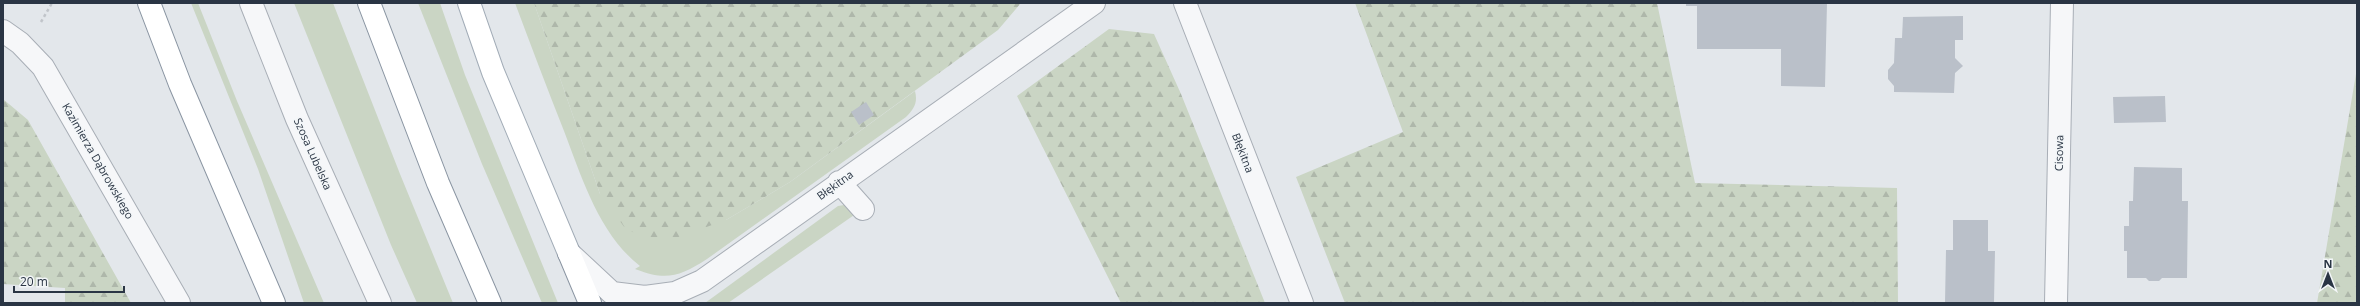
<svg xmlns="http://www.w3.org/2000/svg" width="2360" height="306" viewBox="0 0 2360 306" font-family="'Open Sans',sans-serif">
	<defs>
		<pattern id="forest-firs" width="22" height="20" patternUnits="userSpaceOnUse"><rect width="22" height="20" fill="#cad5c4"/><path d="M5 1l3.5 6h-7zM16 11l3.5 6h-7z" fill="#aeb7aa"/></pattern>
	</defs>
	<rect width="100%" height="100%" fill="#e3e7eb"/>
	<path fill="#cad5c4" d="M191 3H198L237 101 324 303H304L258 169Z
		M294 3H333L400 174 453 303H417L391 245Z
		M418 3H440L465 75 558 303H542L482 164Z
		M515 3H534L600 194 726 220 790 182 915 91C918 103 914 109 906 117L707 259C679 277 666 281 635 269L640 266C599 234 582 178 564 131 547 88 531 46 515 3Z
		M844 205 851 207 857 213 728 303H705L838 206Z"/>
	<path fill="url(#forest-firs)" d="M534 3H1021L998 30 790 182 726 220 670 240 642 237 625 228 600 194Z
		M1355 3H1657L1695 183 1897 188 1898 303H1345L1296 177 1403 132Z
		M1109 29 1154 34 1181 94 1265 303H1121L1017 96Z
		M2357 68V303H2317Z
		M3 99 28 120 131 303H65V288L3 284Z"/>
	<path fill="#bac0c9" d="M1686 3H1827L1825 87 1781 86V49H1697V6H1686Z
		M1963 16V40H1955V58L1963 66 1955 73 1954 93 1894 92V86L1888 79V70L1894 63 1895 38H1902L1903 17Z
		M2165 96 2166 122 2114 123 2113 97Z
		M866 102 874 115 859 125 851 112Z
		M2134 167 2182 168V201H2188L2187 278H2162L2159 281H2149L2146 278H2127V251H2124V226H2129V201H2133Z
		M1953 220H1988V251H1995L1994 303H1945L1946 250H1953Z"/>
	<g fill="none" stroke-linecap="round" stroke-linejoin="round">
		<defs>
			<path id="minor" d="M251 3 297 119 380 303
				M1185 3 1302 303
				M3 31 20 43 43 67 179 303
				M839 182 863 209
				M569 253 612 293 645 297 675 293 702 281 1094 3
				M2056 303 2062 3"/>
			<path id="major" d="M469 3 493 72 569 253"/>
			<path id="highway" d="M149 3 180 84 274 303
				M369 3 438 183 490 303
				M569 253 590 303"/>
		</defs>
		<use href="#minor" stroke="#a8aeb6" stroke-width="24"/>
		<use href="#major" stroke="#a2acb7" stroke-width="24"/>
		<use href="#highway" stroke="#8a95a2" stroke-width="24"/>
		<path stroke="#c1c5ca" stroke-width="2.5" stroke-dasharray="3 3" stroke-linecap="butt" d="M41 22 52 3"/>
		<use href="#minor" stroke="#f6f7f9" stroke-width="22"/>
		<use href="#major" stroke="#fff" stroke-width="22"/>
		<use href="#highway" stroke="#fff" stroke-width="22"/>
	</g>
	<g text-anchor="middle" stroke-width="3" stroke-linejoin="round" paint-order="stroke">
		<g font-size="11" fill="#2a3544" stroke="#f3f6f8">
			<text transform="translate(1243 153) rotate(69)" y="4">Błękitna</text>
			<text transform="translate(2059 153) rotate(-89)" y="4">Cisowa</text>
			<text transform="translate(313 154) rotate(66)" y="4">Szosa Lubelska</text>
			<text transform="translate(98 161) rotate(60)" y="4">Kazimierza Dąbrowskiego</text>
			<text transform="translate(835 185) rotate(-36)" y="4">Błękitna</text>
		</g>
	</g>
	<rect width="2360" height="306" fill="none" stroke="#2a3544" stroke-width="8"/>
	<g transform="translate(2328 274)" stroke="#f3f6f8" stroke-width="3" paint-order="stroke">
	<path d="M0-3L7 15L0 10L-7 15Z" fill="#2a3544"/>
	<text y="-6" font-size="11" font-weight="bold" text-anchor="middle" fill="#2a3544">N</text>
	</g>
	<path d="M14 286v6h110v-6" fill="none" stroke="#2a3544" stroke-width="2"/>
	<text x="20" y="286" font-size="12" fill="#2a3544" stroke="#f3f6f8" stroke-width="3" paint-order="stroke">20 m</text>
</svg>
